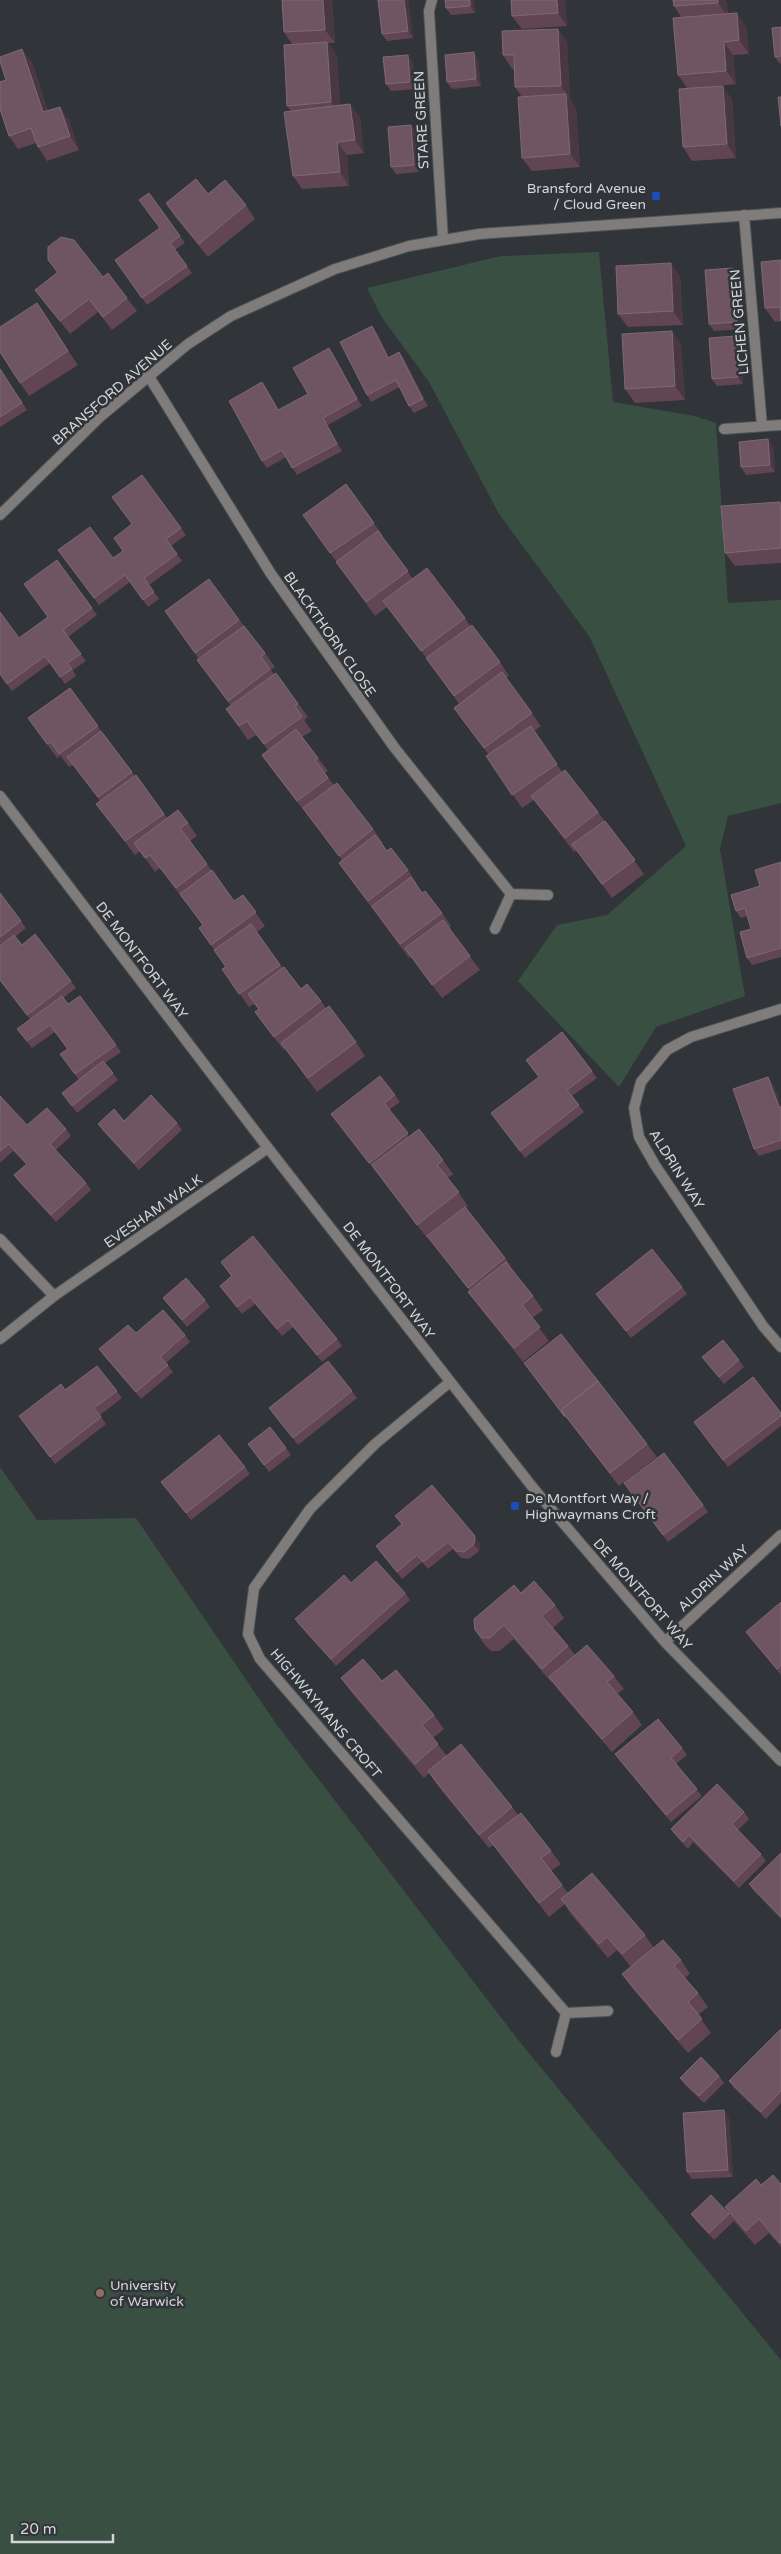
<svg xmlns="http://www.w3.org/2000/svg" width="781" height="2554" viewBox="0 0 781 2554" font-family="'Varela Round',sans-serif">
	<rect width="100%" height="100%" fill="#313438"/>
	<path fill="#384f42" d="M599 252 613 402 695 416 716 423 728 603 781 600V803L728 816 720 849 745 996 656 1027 619 1087 518 981 557 925 607 915 686 846 589 636 499 514 429 382 381 316 367 288 501 256Z
		M0 1467 37 1520 136 1518 277 1725 519 2041 781 2360V2554H0Z"/>
	<g fill="none" stroke-linecap="round" stroke-linejoin="round">
		<defs>
			<path id="street" d="M432 0 429 11 443 239
				M744 215 762 426
				M148 375 271 574 394 747 511 894
				M724 429 781 425
				M0 515 100 417 188 344 231 316 335 269 409 246 479 234 781 213
				M0 796 268 1148 534 1489 665 1642 781 1761
				M495 929 511 894 548 895
				M781 1009 691 1037 667 1050 641 1082 634 1108 639 1137 655 1165 763 1326 781 1347
				M0 1239 54 1296
				M0 1339 54 1296 268 1148
				M450 1382 375 1444 310 1509 254 1588 248 1634 260 1659 566 2013
				M665 1642 781 1535
				M556 2052 566 2013 608 2011"/>
		</defs>
		<use href="#street" stroke="#4e5155" stroke-width="12"/>
		<use href="#street" stroke="#7f7c7b" stroke-width="10"/>
	</g>
	<path fill="#624553" d="M282 0H332L335 43H328L337 55 340 105 360 117 364 153 347 155 349 186 302 189 293 176 291 111 287 106 292 44 284 32Z
		M408 0 413 38 387 41 382 34Z
		M474 0 475 13 451 15 446 8Z
		M511 0H565L567 26 522 29 512 16Z
		M673 0H726L728 13 746 26 749 54 733 55 736 84 709 87 732 99 736 158 692 161 683 147 687 88 678 75 681 17 674 6Z
		M781 27V63L780 64 775 57Z
		M558 29 567 42 570 99 576 108 580 167 532 171 522 158V97L515 87 514 69H512L503 55Z
		M478 59 481 86 452 89 447 82Z
		M32 62 48 111 69 120 79 150 47 161 38 147 36 143 18 149 9 136 6 80Z
		M413 62 415 89 391 91 386 84Z
		M411 125 416 132 419 172 396 174 391 167Z
		M149 193 185 243 175 250 192 273 147 305 115 260 159 229Z
		M208 194 246 205 255 219 208 257 175 217 166 203Z
		M48 260 103 277 127 298 137 311 112 330 98 312 70 334 45 303 35 290 57 273Z
		M781 260V321L775 322 765 308Z
		M738 275 742 329 714 331 709 324Z
		M680 276 683 325 628 327 618 314Z
		M37 303 78 365 29 396 20 383Z
		M672 331 681 345 685 400 635 403 625 389Z
		M377 333 389 357 399 352 404 359 428 406 414 413 409 406 400 387 371 402 367 395Z
		M735 336 740 343 743 384 717 386 712 379Z
		M334 355 362 406 328 425 342 451 297 475 286 457 267 468 262 461 267 389 279 410 308 394Z
		M0 368 27 410 0 427Z
		M768 439 773 447 775 472 746 475 741 467Z
		M142 475 186 535 171 546 182 561 149 585 159 599 148 607 130 582 99 605 58 550 113 558 123 551 132 524Z
		M346 484 383 536 382 537 413 579 465 618 470 626 500 662 509 676 506 678 541 726 534 731 562 772 598 812 644 874 612 898 576 850 574 852 534 800 522 808 486 756 489 755 454 708 459 704 431 664 387 607 375 616 303 515Z
		M781 503V563L735 566 725 553Z
		M57 560 97 615 68 637 86 661 73 670 76 676 65 684 50 663 12 691 0 674 19 638 48 617Z
		M209 579 244 626 265 653 275 667 271 670 274 674 276 673 308 717 304 720 312 731 302 737 328 771 325 773 334 785 373 829 383 843H382L387 851 408 870 417 884 416 885 422 893 442 913 451 926 449 928 480 970 442 998 411 957 409 958 348 876 339 863 342 860 271 768 262 755 268 750 256 735 248 740 236 723 226 709 231 706 197 660 199 659 165 611Z
		M70 688 101 731 135 776 136 775 167 818 188 823 197 836 190 841 234 901 243 895 265 926 257 932 283 968 301 989 321 1001 326 1008 356 1042 365 1056 317 1092 285 1049 284 1050 265 1026 255 1012 259 1010 254 1004 249 1007 222 969 226 967 199 928 203 925 185 901V902L160 868 155 872 140 851 135 855 106 817 96 804 100 801 73 765 69 767 60 755 57 758 28 718Z
		M781 862V957L752 965 747 958 751 929 747 916 741 918 736 911 760 886Z
		M0 893 26 928 15 937 22 945 71 981 76 988 63 998 68 1004 116 1045 121 1052 105 1063 118 1080 77 1113 62 1093 79 1080 60 1054 67 1049 55 1032 32 1048 17 1029 30 1019 0 980Z
		M592 1071 597 1078 572 1096 584 1112 525 1158 496 1120Z
		M768 1077 773 1084 781 1106V1149L759 1156 754 1149Z
		M395 1095 400 1102 389 1110 409 1136 443 1160 453 1174 448 1178 468 1206 466 1208 505 1258 510 1265 509 1266 533 1296 543 1310 532 1318 549 1341 523 1362 478 1305 468 1292 470 1291 428 1237 427 1238 331 1114Z
		M0 1096 27 1125 66 1129 71 1136 56 1150 86 1183 91 1190 56 1222 19 1182 14 1175 26 1164 13 1151 0 1163Z
		M124 1121 177 1123 182 1130 139 1170 103 1131 98 1124Z
		M221 1262 337 1339 342 1346 322 1362 293 1327 282 1336 255 1304 242 1314 220 1286 231 1276Z
		M682 1287 687 1294 631 1338 596 1294Z
		M163 1298 205 1300 210 1307 187 1327Z
		M136 1333 185 1335 190 1342 166 1363 173 1372 141 1399 104 1356 99 1349Z
		M702 1357 739 1360 744 1367 724 1384Z
		M524 1363 598 1381 647 1444 657 1457 619 1486Z
		M65 1390 117 1391 122 1398 100 1415 106 1424 55 1464 19 1416Z
		M352 1391 357 1398 298 1445 269 1408Z
		M781 1413V1426L728 1467 699 1429Z
		M248 1444 286 1448 291 1455 269 1472Z
		M245 1467 250 1474 191 1520 161 1482Z
		M629 1490 703 1505 708 1512 668 1542Z
		M395 1516 480 1543 479 1551 469 1559 461 1558 453 1549 428 1569 422 1562 402 1579 376 1546 402 1524Z
		M351 1583 405 1593 410 1600 336 1666 300 1626 295 1619Z
		M521 1593 555 1605 564 1618 553 1628 568 1646 575 1655 614 1676 624 1689 617 1694 633 1712 642 1725 612 1752 559 1691 552 1682H551L514 1639 499 1651H491L484 1644 475 1630Z
		M781 1602V1675L751 1639 746 1632Z
		M341 1678 382 1681 434 1715 444 1729 433 1738 447 1756 512 1807 518 1815 551 1851 561 1864 551 1871 568 1893 645 1935 654 1948 681 1960 690 1974 685 1978 698 1993 708 2007 698 2015 711 2033 688 2053 632 1988 622 1974 631 1967 617 1950 608 1958 570 1913 565 1904 549 1917 493 1845 489 1848 437 1785 429 1773 424 1778 351 1692Z
		M682 1748 687 1755 676 1764 702 1796 671 1822 620 1761 615 1754Z
		M744 1812 749 1819 738 1830 761 1854 766 1861 739 1888 693 1842 688 1849 676 1836 671 1829Z
		M781 1853V1919L754 1891 749 1884Z
		M781 2029V2103L766 2119 734 2088 729 2081Z
		M719 2076 724 2083 704 2103 685 2085 680 2078Z
		M729 2118 733 2177 692 2179 687 2172Z
		M781 2184V2247L769 2233 755 2245 734 2221 714 2240 696 2221 691 2214H729L725 2207 761 2185Z"/>
	<path fill="#493842" d="M323 0H332L335 43 325 30Z
		M404 0H408L413 38 408 31Z
		M470 0H474L475 13 470 6Z
		M557 0H565L567 26 558 13Z
		M718 0H726L728 17 718 3Z
		M737 13 746 26 749 54 739 40Z
		M558 29 567 42 570 99 561 86Z
		M327 42 337 55 341 116 331 102Z
		M724 42 733 55 736 84 726 71Z
		M22 49 32 62 53 126 43 112Z
		M474 52 478 59 481 86 476 79Z
		M408 55 413 62 415 89 410 82Z
		M723 86 732 99 736 158 727 144Z
		M566 94 576 108 580 167 570 154Z
		M350 104 360 117 364 153 355 140Z
		M60 107 69 120 79 150 70 136Z
		M411 125 416 132 419 172 414 165Z
		M337 142 347 155 349 186 340 172Z
		M671 263 680 276 683 325 673 311Z
		M733 268 738 275 742 329 737 322Z
		M37 303 47 316 78 365 68 351Z
		M372 326 377 333 393 365 388 358Z
		M672 331 681 345 685 400 675 386Z
		M735 336 740 343 743 384 738 377Z
		M329 348 334 355 362 406 357 399Z
		M399 352 404 359 428 406 423 399Z
		M262 382 267 389 283 417 278 410Z
		M323 418 328 425 342 451 337 444Z
		M768 439 773 447 775 472 770 465Z
		M768 1077 773 1084 781 1106 779 1107Z
		M475 1536 480 1543 479 1551 474 1544Z
		M724 2110 729 2118 733 2177 728 2170Z"/>
	<path fill="#6e5561" stroke="#7e6974" d="M282 0H323L325 30 284 32Z
		M378 0H404L408 31 382 34Z
		M445 0H470V6L446 8Z
		M511 0H557L558 13 512 16Z
		M673 0H718V3L674 6Z
		M737 13 739 40 724 42 726 71 678 75 673 18Z
		M781 27V56L775 57 772 28Z
		M558 29 561 86 515 87 514 55H503L502 31Z
		M327 42 331 102 287 106 284 45Z
		M22 49 43 112 60 107 70 136 38 147 31 128 9 136 0 109V82L6 80 0 61V57Z
		M474 52 476 79 447 82 445 55Z
		M408 55 410 82 386 84 383 57Z
		M723 86 727 144 683 147 679 89Z
		M566 94 570 154 522 158 518 97Z
		M778 97H781V126Z
		M350 104 355 140 337 142 340 172 293 176 284 112Z
		M411 125 414 165 391 167 388 127Z
		M196 179 208 194 225 180 246 205 199 244 166 203Z
		M149 193 180 236 170 243 187 266 142 298 115 260 160 228 139 200Z
		M61 237 74 240 103 277 108 273 127 298 103 317 89 299 60 321 35 290 58 272 48 260V247Z
		M781 260V321L780 307 765 308 761 262Z
		M671 263 673 311 618 314 616 266Z
		M733 268 737 322 709 324 705 270Z
		M37 303 68 351 20 383 0 352V327Z
		M372 326 388 358 399 352 423 399 409 406 396 380 367 395 340 342Z
		M672 331 675 386 625 389 622 334Z
		M735 336 738 377 712 379 709 338Z
		M329 348 357 399 323 418 337 444 292 468 282 450 262 461 229 401 262 382 278 410 308 394 293 368Z
		M0 369 22 403 0 417Z
		M768 439 770 465 741 467 739 442Z
		M142 475 181 528 166 539 177 554 144 578 154 592 143 600 125 575 94 598 58 550 90 527 113 558 123 551 114 538 132 524 112 497Z
		M346 484 374 523 330 553 303 515Z
		M780 502 781 514V548L725 553 721 506Z
		M378 531 408 571 366 602 336 562Z
		M57 560 92 608 63 630 81 654 67 663 72 669 60 677 45 656 7 684 0 674V612L19 638 48 617 24 584Z
		M427 568 465 618 421 651 383 601Z
		M209 579 239 620 195 653 165 611Z
		M472 625 500 662 454 696 426 658Z
		M244 626 265 653 261 657 270 669 228 701 197 660Z
		M502 672 532 713 484 748 454 708Z
		M276 673 298 704 295 706 302 717 264 744 247 721 239 726 226 709Z
		M70 688 98 726 59 754 51 742 47 744 28 718Z
		M531 726 557 764 512 795 486 756Z
		M296 729 318 758 315 760 328 778 297 801 262 755Z
		M101 731 132 772 98 797 67 757Z
		M565 770 598 812 565 838 531 796Z
		M136 775 164 814 125 841 96 804Z
		M337 783 373 829 339 856 303 808Z
		M178 810 188 823 180 828 207 864 176 888 150 855 145 858 134 843Z
		M605 821 635 860 602 884 572 844Z
		M375 835 387 851 391 848 408 870 368 901 339 863Z
		M781 862V948L747 958 740 932 751 929 745 908 736 911 731 895 760 886 755 870Z
		M212 870 234 901 243 895 256 912 211 945 199 928 203 925 180 894Z
		M411 877 422 893 425 891 442 913 400 944 372 906Z
		M0 893 21 921 0 937Z
		M443 920 470 956 432 985 405 948Z
		M251 924 280 965 239 994 222 969 226 967 214 950Z
		M35 934 71 981 27 1015 0 980V946L14 935 22 945Z
		M284 967 301 989 307 984 321 1001 274 1037 255 1012 259 1009 248 994Z
		M62 996 68 1004 80 996 116 1045 75 1074 60 1054 68 1049 50 1025 27 1041 17 1029Z
		M329 1006 356 1042 308 1078 281 1043Z
		M562 1032 592 1071 567 1090 579 1105 520 1151 491 1113 539 1077 526 1060Z
		M103 1061 113 1073 72 1106 62 1093Z
		M380 1076 395 1095 384 1103 408 1133 369 1163 331 1114Z
		M768 1077 779 1107H781V1140L754 1149 733 1089Z
		M151 1095 177 1123 134 1163 98 1124 114 1109 124 1121Z
		M0 1096 27 1125 47 1108 66 1129 50 1144 86 1183 51 1215 14 1175 27 1164 9 1144 0 1151Z
		M419 1129 443 1160 437 1165 459 1192 417 1225 372 1165Z
		M465 1207 505 1258 468 1288 427 1236Z
		M253 1236 337 1339 317 1355 288 1320 277 1329 250 1297 237 1307 220 1286 232 1276 221 1262Z
		M652 1249 682 1287 626 1331 596 1294Z
		M506 1262 533 1296 522 1305 540 1327 514 1348 468 1292Z
		M186 1278 205 1300 182 1320 163 1298Z
		M163 1310 185 1335 160 1357 168 1365 136 1392 99 1349 128 1325 136 1333Z
		M561 1334 598 1381 561 1410 565 1417 524 1363Z
		M723 1340 739 1360 719 1377 702 1357Z
		M328 1361 352 1391 293 1438 269 1408Z
		M97 1366 117 1391 94 1408 101 1417 50 1457 19 1416 61 1384 65 1390Z
		M753 1377 781 1413V1416L723 1460 694 1422Z
		M598 1381 647 1444 610 1473 561 1410Z
		M270 1427 286 1448 264 1465 248 1444Z
		M219 1435 245 1467 186 1513 161 1482Z
		M664 1453 703 1505 663 1535 624 1483Z
		M432 1485 475 1536 474 1544 464 1552 456 1551 448 1542 423 1562 417 1555 397 1572 376 1546 402 1524 395 1516Z
		M376 1561 405 1593 331 1659 295 1619 344 1575 351 1583Z
		M534 1581 555 1605 542 1616 568 1646 542 1669 504 1625 490 1638H482L475 1630 474 1619 514 1585 521 1593Z
		M781 1602V1665L777 1669 746 1632Z
		M587 1645 614 1676 607 1682 633 1712 602 1739 549 1677Z
		M363 1659 382 1681 396 1670 434 1715 422 1725 438 1744 415 1764 341 1678Z
		M658 1719 682 1748 671 1758 697 1789 666 1815 615 1754Z
		M461 1744 512 1807 479 1835 428 1771Z
		M717 1784 744 1812 732 1824 761 1854 734 1881 689 1835 683 1842 671 1829Z
		M521 1813 551 1851 541 1858 562 1885 539 1903 488 1838Z
		M781 1853V1917L749 1884Z
		M592 1873 645 1935 622 1954 607 1937 599 1944 561 1899Z
		M663 1940 681 1960 674 1966 698 1993 688 2002 702 2019 678 2040 622 1974Z
		M781 2029V2091L761 2112 729 2081Z
		M701 2057 719 2076 699 2096 680 2078Z
		M724 2110 728 2170 687 2172 683 2113Z
		M773 2175 781 2184V2242L780 2243 759 2219 746 2231 725 2207 756 2179 761 2185Z
		M711 2195 729 2214 709 2233 691 2214Z"/>
	<g fill="#1a4fb4" stroke="#313438" stroke-width="2">
		<rect x="651" y="191" width="10" height="10" rx="2.5"/>
		<rect x="510" y="1501" width="10" height="10" rx="2.5"/>
	</g>
	<circle fill="#8d6e63" stroke="#313438" stroke-width="2" cx="100" cy="2293" r="5"/>
	<g text-anchor="middle" stroke-width="5" stroke-linejoin="round" paint-order="stroke">
		<g font-size="14" fill="#d3d6d8" stroke="#313438">
			<text transform="translate(421 120) rotate(-93)" y="5">STARE GREEN</text>
			<text transform="translate(739 322) rotate(-95)" y="5">LICHEN GREEN</text>
			<text transform="translate(112 392) rotate(-41)" y="5">BRANSFORD AVENUE</text>
			<text transform="translate(330 634) rotate(55)" y="5">BLACKTHORN CLOSE</text>
			<text transform="translate(142 960) rotate(53)" y="5">DE MONTFORT WAY</text>
			<text transform="translate(677 1169) rotate(58)" y="5">ALDRIN WAY</text>
			<text transform="translate(153 1211) rotate(-35)" y="5">EVESHAM WALK</text>
			<text transform="translate(389 1280) rotate(53)" y="5">DE MONTFORT WAY</text>
			<text transform="translate(713 1578) rotate(-43)" y="5">ALDRIN WAY</text>
			<text transform="translate(643 1594) rotate(49)" y="5">DE MONTFORT WAY</text>
			<text transform="translate(326 1713) rotate(50)" y="5">HIGHWAYMANS CROFT</text>
		</g>
		<g font-size="14" fill="#d3d6d8" stroke="#313438" text-anchor="start">
			<text x="646" y="193" text-anchor="end">Bransford Avenue<tspan x="646" dy="16">/ Cloud Green</tspan></text>
			<text x="525" y="1503">De Montfort Way /<tspan x="525" dy="16">Highwaymans Croft</tspan></text>
			<text x="110" y="2290">University<tspan x="110" dy="16">of Warwick</tspan></text>
		</g>
	</g>
	<path d="M12 2534v8h101v-8" fill="none" stroke="#d3d6d8" stroke-width="2.5"/>
	<text x="20" y="2534" font-size="15" fill="#d3d6d8" stroke="#313438" stroke-width="4" paint-order="stroke">20 m</text>
</svg>
